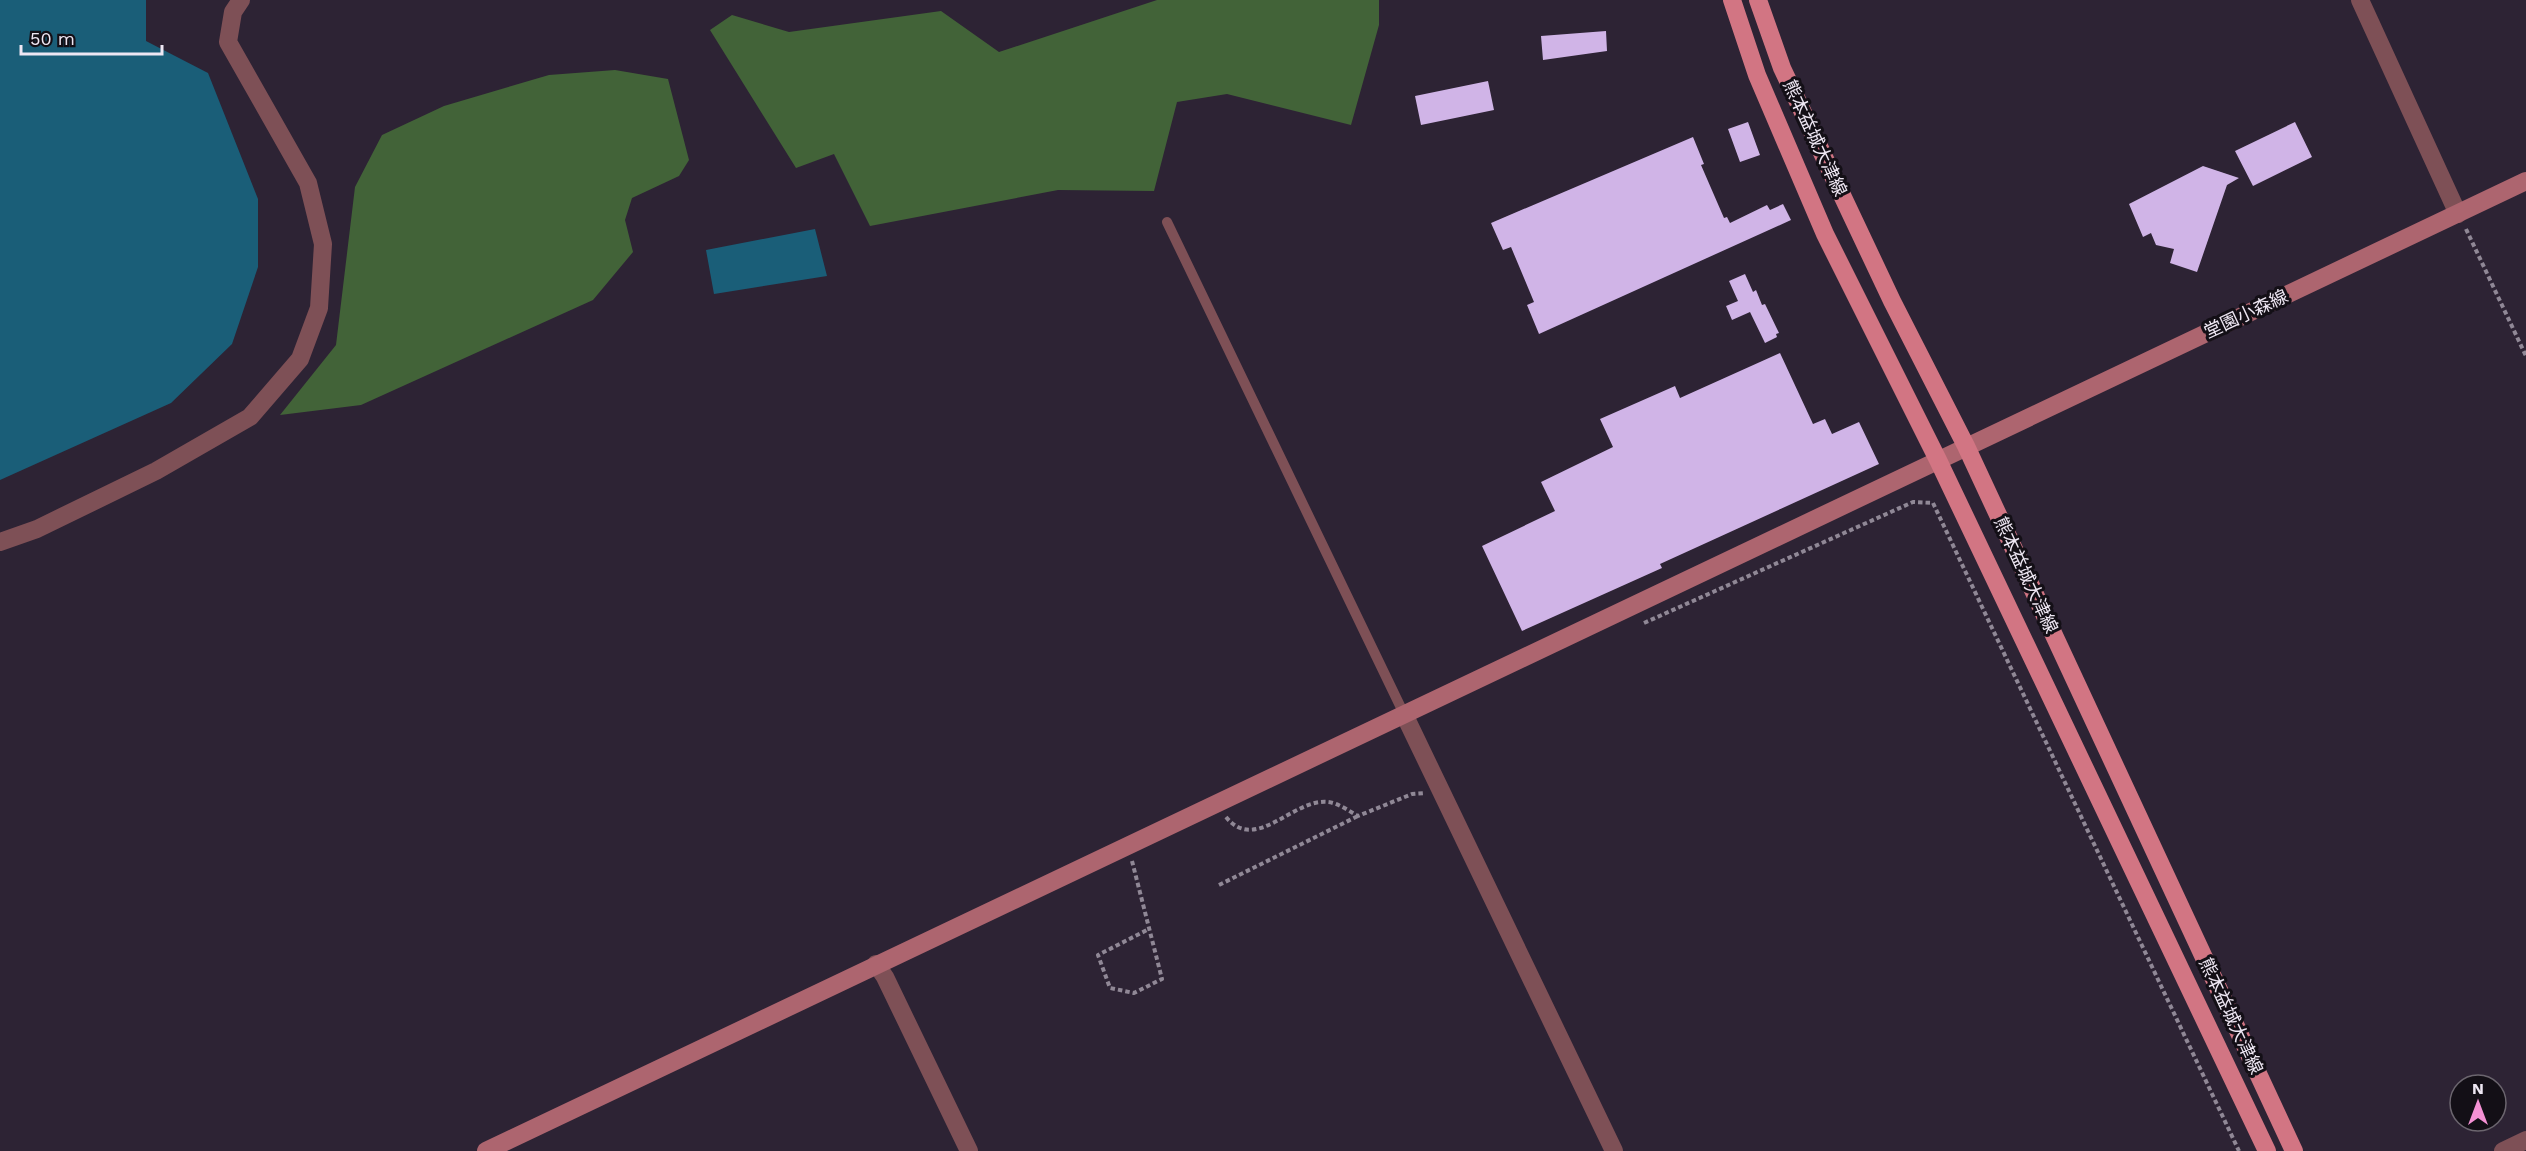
<svg xmlns="http://www.w3.org/2000/svg" width="2526" height="1151" viewBox="0 0 2526 1151" font-family="'Work Sans','Noto Sans JP',sans-serif">
	<rect width="100%" height="100%" fill="#2d2334"/>
	<path fill="#426338" d="M1157 0H1379V25L1351 125 1227 94 1177 102 1154 191 1058 190 870 226 834 154 796 168 710 30 732 15 789 32 941 11 999 52Z
		M615 70 668 79 689 160 679 176 632 198 625 220 633 252 593 300 361 405 280 415 336 345 355 187 382 135 444 106 549 75Z"/>
	<path fill="#1a5e78" d="M0 0H146V41L208 73 258 199V267L232 344 171 403 0 480Z
		M815 229 827 276 714 294 706 250Z"/>
	<path fill="#d0b4e7" d="M1606 31 1607 51 1543 60 1541 36Z
		M1488 81 1494 110 1421 125 1415 96Z
		M1748 122 1760 155 1740 162 1728 129Z
		M2295 122 2312 157 2253 186 2235 151Z
		M1693 137 1704 164 1701 165 1724 218 1727 217 1730 223 1767 205 1770 210 1783 204 1791 220 1539 334 1527 305 1534 302 1511 247 1503 250 1491 223Z
		M2203 166 2239 178 2227 185 2197 272 2170 263 2174 249 2156 245 2151 233 2143 237 2129 204Z
		M1745 274 1753 292 1756 290 1762 305 1765 304 1779 333 1776 334 1777 337 1765 343 1750 312 1732 320 1726 306 1738 301 1729 281Z
		M1780 353 1813 424 1825 419 1832 434 1859 422 1879 464 1660 564 1662 568 1522 631 1482 546 1555 511 1541 482 1613 447 1600 419 1675 386 1680 398Z"/>
	<g fill="none" stroke-linecap="round" stroke-linejoin="round">
		<path stroke="#908896" stroke-width="4" stroke-dasharray="4.5 3" stroke-linecap="butt" d="M2466 229 2526 356
			M1644 623 1913 502 1933 503 2239 1151
			M1226 817C1256 854 1293 798 1328 802 1338 803 1349 811 1358 816L1412 794 1425 793
			M1132 861 1162 979 1134 993 1110 988 1098 955 1149 929
			M1219 885 1358 816"/>
		<path stroke="#7e5056" stroke-width="10" d="M1167 222 1404 714"/>
		<path stroke="#7e5056" stroke-width="18" d="M2360 0 2458 214
			M0 542 37 529 156 471 250 417 300 359 319 308 323 244 308 183 228 42 233 12 241 0
			M1404 714 1614 1151
			M876 964 885 977 969 1151
			M2503 1151 2526 1140"/>
		<path stroke="#ad656f" stroke-width="18" d="M486 1151 2526 181"/>
		<path stroke="#d27583" stroke-width="18" d="M1732 0 1757 75 1825 234 1938 460 2267 1151
			M1758 0 1782 68 1892 301 1966 446 2294 1151"/>
	</g>
	<g text-anchor="middle" stroke-width="6" stroke-linejoin="round" paint-order="stroke">
		<g font-size="18" fill="#eee7f3" stroke="#130f16">
			<text transform="translate(1815 138) rotate(65)" y="6">熊本益城大津線</text>
			<text transform="translate(2246 314) rotate(-25)" y="6">堂園小森線</text>
			<text transform="translate(2026 575) rotate(65)" y="6">熊本益城大津線</text>
			<text transform="translate(2231 1016) rotate(65)" y="6">熊本益城大津線</text>
		</g>
	</g>
	<g transform="translate(2478 1103)"><circle r="28" fill="#130f16" stroke="#6b656e" stroke-width="1.5"/>
	<path d="M0-4.5L10 22L0 15L-10 22Z" fill="#f491d4"/>
	<text y="-9" font-size="16" font-weight="bold" text-anchor="middle" fill="#eee7f3">N</text>
	</g>
	<path d="M21 45v9h141v-9" fill="none" stroke="#eee7f3" stroke-width="3"/>
	<text x="30" y="45" font-size="18" fill="#eee7f3" stroke="#130f16" stroke-width="4.5" paint-order="stroke">50 m</text>
</svg>
